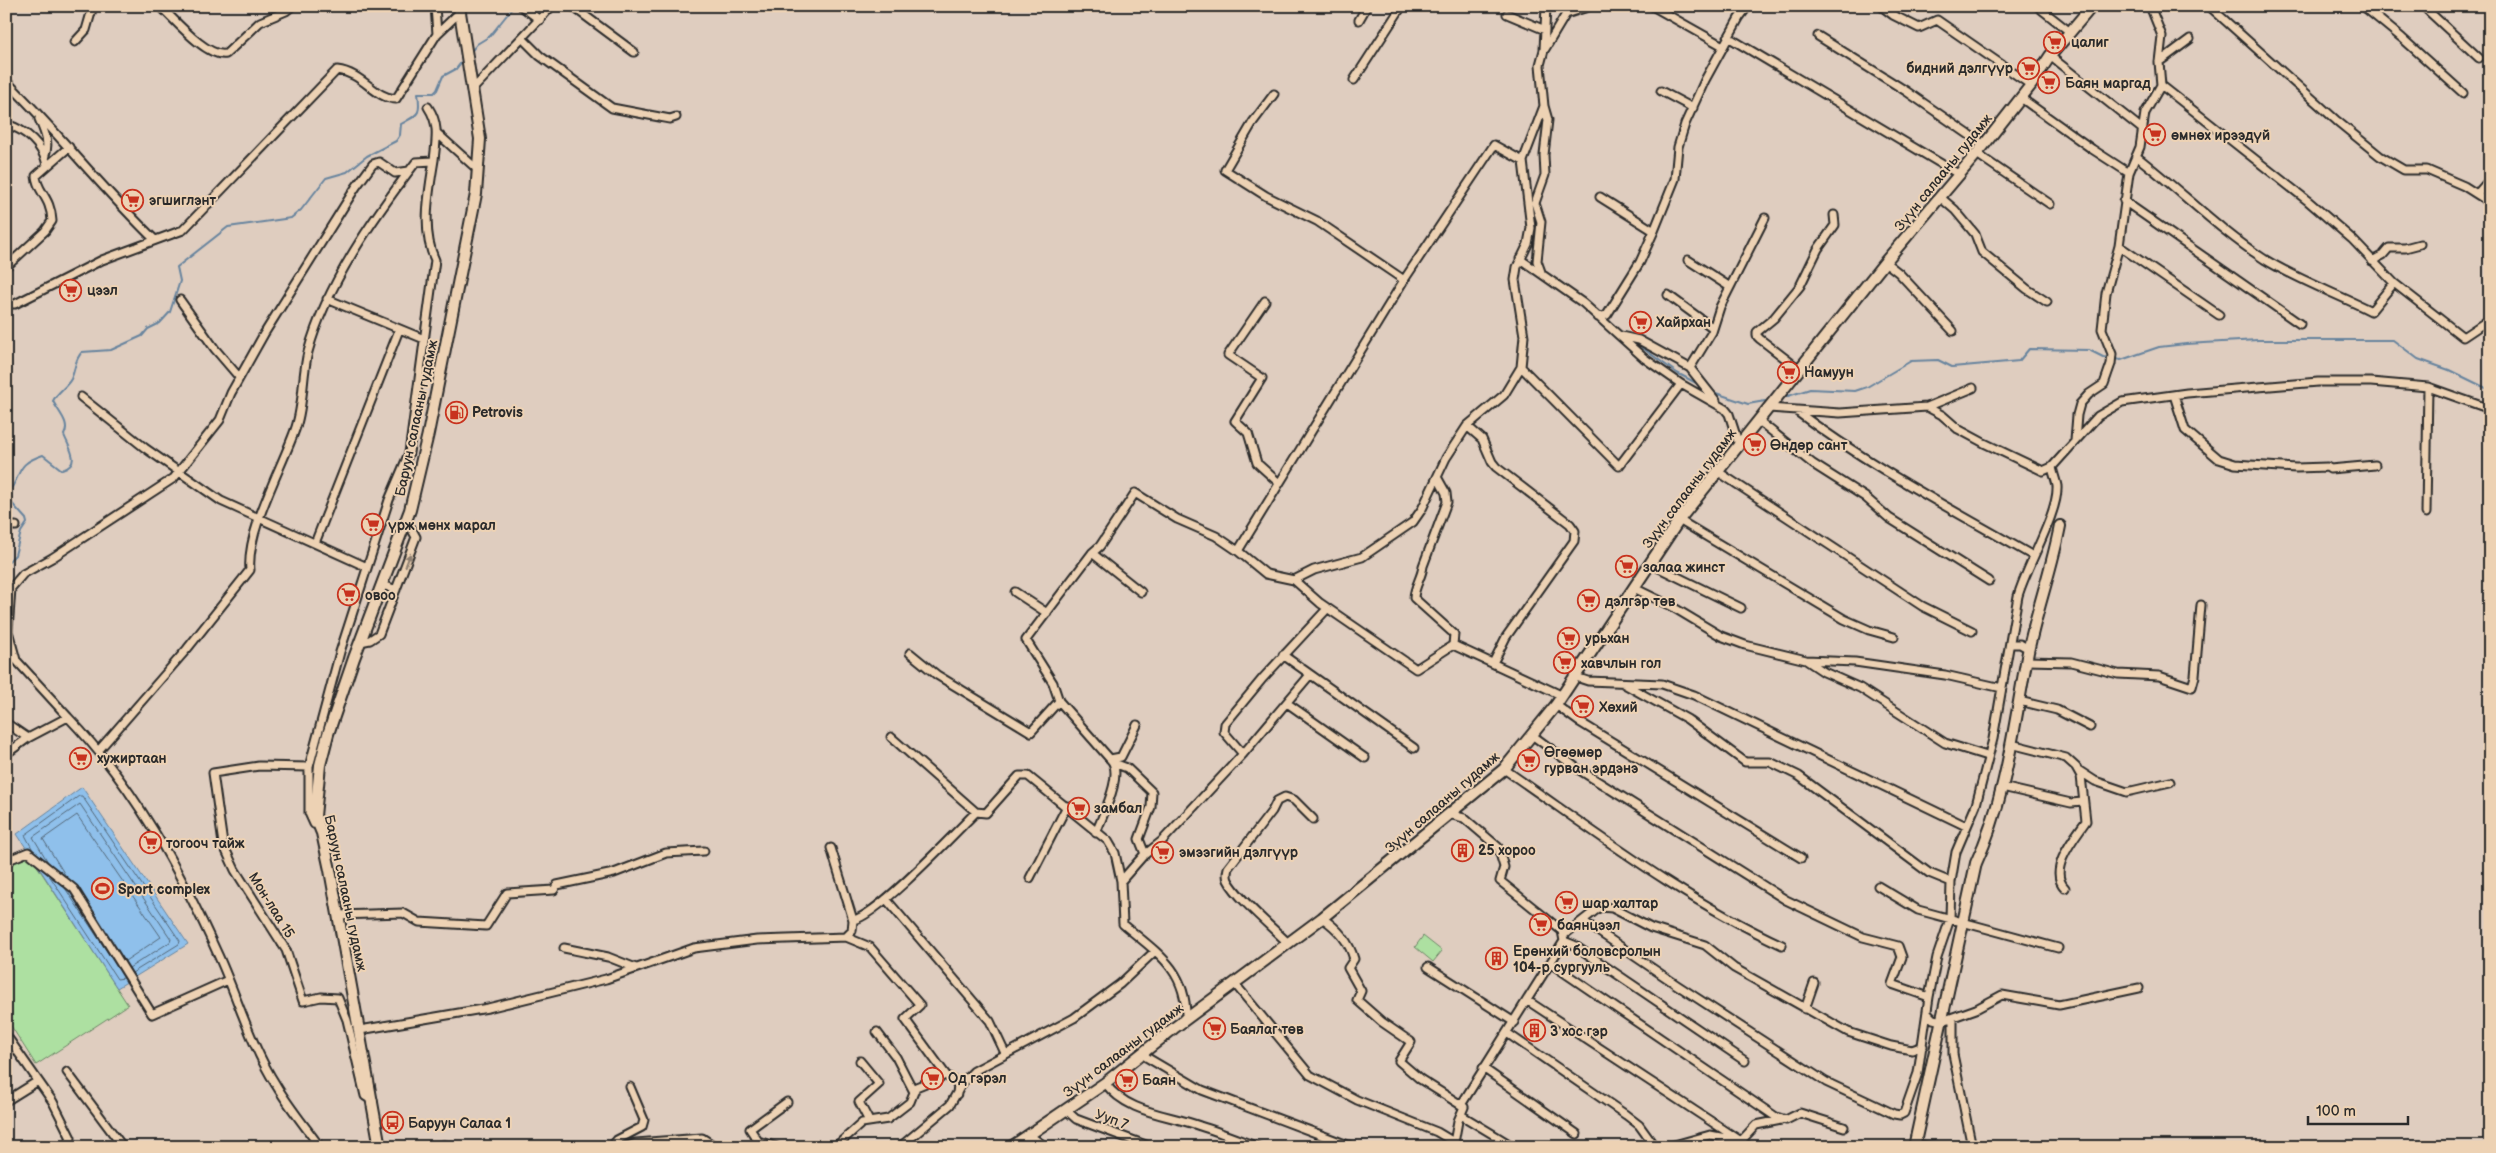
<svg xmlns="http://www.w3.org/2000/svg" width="2496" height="1153" viewBox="0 0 2496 1153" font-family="'Balsamiq Sans',sans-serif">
	<rect width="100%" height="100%" fill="#dfcdbf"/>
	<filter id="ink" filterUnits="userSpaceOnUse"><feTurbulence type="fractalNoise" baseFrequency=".02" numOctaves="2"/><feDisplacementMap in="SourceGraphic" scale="10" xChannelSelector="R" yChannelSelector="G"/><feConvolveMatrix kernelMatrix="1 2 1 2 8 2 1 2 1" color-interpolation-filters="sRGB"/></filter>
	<g filter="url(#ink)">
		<path fill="#ade0a1" stroke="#6c8666" d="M28 852 128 1005 36 1065 6 1018V870Z
			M1423 936 1442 951 1433 962 1415 947Z"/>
		<path fill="#8fc0eb" stroke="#67849e" d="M82 787 188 944 117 988 17 834Z"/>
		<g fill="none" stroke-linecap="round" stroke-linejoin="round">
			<path stroke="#536778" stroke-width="1" d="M33 850 25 835 79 796H82L180 941 179 944 132 973
				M48 862 33 837 80 804 171 939 170 942 129 968
				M49 875 117 979 124 978
				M67 878 43 839 77 815 161 937 125 961
				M65 888 120 971"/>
			<path stroke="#67849e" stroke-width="2" d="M470 53 477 44 490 36 514 6
				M1641 347 1677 373 1700 385
				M1713 392 1748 404 1765 401
				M1785 397 1810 389 1855 391 1867 387 1911 361 1938 360 1952 367 2019 361 2029 349 2089 350 2103 357 2121 360 2159 347 2186 344 2258 340H2393L2418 359 2449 370 2490 390
				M6 564 15 555 21 532 27 523 26 519 8 499 7 494C24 474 13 465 43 455L62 470C82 464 69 448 64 435 71 423 58 412 53 401 57 392 66 388 71 379 76 369 74 360 82 352L111 350 142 336 148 329 160 323 170 312 180 281 177 267 228 227 291 218 301 210 326 178 347 172 367 156 396 141 400 135 401 124C419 114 421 115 418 93H434L437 90 443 76 456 69 463 60"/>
			<defs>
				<path id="street" d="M160 6C174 19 207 58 226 54L260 22 286 11 292 6
					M435 6 437 34
					M521 6 540 20
					M572 6 634 52
					M1652 6 1723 46
					M1881 6 1893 15 1919 28 1937 20 2031 85
					M2037 6 2070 32
					M2209 6 2337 121 2380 156 2404 170H2427L2464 186 2483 198 2490 206
					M2363 6 2402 38 2463 93
					M2423 6 2479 58
					M1507 14 1545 30
					M1359 20 1367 6
					M1818 36 1906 91 1984 145
					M1728 37 1960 175
					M522 38 540 56 612 108 670 119 676 117
					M75 42 86 30 93 6
					M1545 49 1566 14 1591 6
					M2050 56 2142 129
					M2159 62 2190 39
					M1354 80 1402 6
					M6 81C58 132 103 190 155 240
					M2161 85 2308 201 2352 239 2394 283 2463 337 2490 319
					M472 90 552 6
					M1661 91 1693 108
					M1274 94 1253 122 1225 170 1266 196 1317 221 1404 280
					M2021 98 2092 149 2129 173
					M39 119C44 131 50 142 45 155
					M6 124C26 130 43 145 47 165
					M438 134 478 170
					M1977 154 2050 204
					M2136 156C2180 190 2218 229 2264 259 2298 280 2335 293 2371 311L2394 283
					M2477 194 2490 179
					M1600 197 1654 231
					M1941 198 1955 210 1975 234 1982 252 2027 289 2047 302
					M2124 201 2300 324
					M2119 246 2219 315
					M1520 259 1583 303 1644 358 1681 384 1725 409 1729 414 1739 445
					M1688 260 1730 287
					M2372 261 2383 255 2389 248H2405L2420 244
					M1885 262 1899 273 1953 331
					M6 267 45 231 52 221C51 197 37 192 36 176L69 147
					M1541 272 1537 261 1541 222 1535 203 1545 175 1544 155 1548 120 1544 106
					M1668 295 1713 328
					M327 299 424 339
					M180 300 215 349 239 377
					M1265 301 1228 355 1262 378 1235 421 1248 433 1257 463 1279 483
					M6 304H15L102 260 183 230 337 70C363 73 374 98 396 99L437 34 459 13
					M1598 317 1607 315 1640 262 1654 231 1675 179 1678 147 1685 124 1705 80 1739 18 1748 6
					M1621 336 1639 340 1690 368 1712 332 1720 307 1765 218
					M1521 367 1619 466 1681 384
					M1690 368 1716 401
					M1799 369 1760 339 1757 336V332L1774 318 1800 286 1818 249 1835 225 1834 215
					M2174 395 2185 430 2219 459 2235 464 2296 468 2327 467 2330 469 2375 465
					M81 397 145 448 221 501 367 567
					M1927 407 1973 388
					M1769 408 1840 413 1927 407 1942 415 1958 429 1984 443 2043 471 2052 467 2098 416 2122 402 2187 393 2318 382H2371L2428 387 2490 409
					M1795 410C1869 466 1953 510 2033 556
					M1759 421 1813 464 1865 497 1889 518 1989 581
					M1467 426 1482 439 1492 462 1496 467 1570 524 1575 531 1574 541 1506 637 1493 663
					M2075 441 2077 415 2080 404 2089 394 2104 384 2111 364 2112 354 2102 329 2106 293 2119 246 2129 173 2140 147 2145 113 2161 85 2159 62 2162 36 2150 6
					M1717 471 1922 606 1972 631
					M1437 477 1446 493 1447 502 1423 566C1422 577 1414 587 1414 598L1454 634 1453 645
					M2426 513 2428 387
					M1679 520 1844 619 1869 630 1894 637
					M6 526H16
					M315 543 399 330
					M1238 551 1404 280 1494 145 1523 161
					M1092 553 1141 592
					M1649 563 1741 608
					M1294 580 1314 570 1362 557 1413 522 1422 509 1446 458 1467 426 1504 395 1521 367 1524 336 1515 280 1517 267 1528 244 1531 228 1523 161 1544 106 1540 65 1544 50 1546 6
					M381 584 396 590
					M1634 588 1671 606 1721 636 1745 645 1806 660 1855 662 1945 675 2002 688
					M1015 592 1047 613
					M360 642 370 640 379 634 416 537 406 519
					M2010 644H2020L2029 649
					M910 653 937 675 1031 732 1059 701
					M1283 655 1414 748
					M1806 660 1824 672 1860 688 1945 743 1987 756
					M2027 661 2071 662 2118 674 2159 676 2192 687 2195 676 2201 605
					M1576 677 1588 681 1662 684 1694 695 1966 826
					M1624 684 1687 719 1745 762H1770L1799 776 1929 873 1951 882
					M2019 701 2057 710 2090 727
					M1287 703 1365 758
					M1556 705 1578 721 1801 858
					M68 717 16 660 8 631 11 588 23 574 52 558 174 478 220 420 231 393 264 334 356 187 373 164 379 162 395 173 409 171
					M6 723 28 738
					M1532 735 1578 769 1786 900 1863 937 1898 946 1902 957 1892 984 1929 997 1918 1073 1904 1113 1900 1115 1894 1114 1826 1082 1677 985 1583 921
					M891 737 976 812
					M2011 744 2066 758 2076 767 2081 776 2086 821C2075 837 2047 870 2065 888
					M99 750 187 649 250 570C246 530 283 466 296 427 304 403 302 376 308 352 326 285 374 217 416 162L433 161
					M6 754 28 738 68 717C134 786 180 870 219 957 238 999 251 1046 276 1085 289 1107 305 1126 320 1147
					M1243 754 1224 732 1225 724 1263 678 1327 609
					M1110 759 1059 701 1053 683 1026 640 1092 553 1100 546 1135 493 1177 519 1216 536 1238 551 1266 574 1294 580 1320 603 1416 669 1453 645 1563 696
					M1114 763 1127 768 1152 792 1151 807 1139 839 1145 854
					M309 767 259 766 213 773 223 844 235 870 286 950 303 1001 321 997 338 998 347 1020 365 1096 373 1101
					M1504 769C1594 831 1682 899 1782 945
					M2078 770 2095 781 2127 792 2170 782
					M2002 787 2071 803 2083 802
					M1448 814 1464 818 1498 847 1504 867 1500 881 1562 931 1564 941 1461 1105 1464 1107 1458 1121 1454 1143
					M314 824 309 813V767L340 652 389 500 409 453 435 260C421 231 429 191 434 160 436 140 440 125 428 107
					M1096 833C1102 816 1125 773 1110 759L1121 757 1137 725
					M831 848 853 920 852 931 846 937
					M6 861 28 852 74 889 152 1014 228 980
					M1030 878 1067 806
					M1878 886 1918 910 2058 948
					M886 899 990 1021 1005 1053
					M338 915 403 913 419 922 486 926 507 893 554 890 557 885 614 873 666 853 704 851
					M1322 918C1337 928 1349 941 1354 959L1348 968 1361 991 1357 1000 1382 1022 1411 1042 1399 1061 1420 1079 1461 1105
					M853 920C877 916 955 833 976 812L986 813 1019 776H1028L1108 841 1115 853 1121 881
					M1564 935 1600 907 1612 908 1651 928 1705 945 1734 968 1848 1032 1891 1046 1912 1050 1923 1046
					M1564 941 1574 945 1745 1061
					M1288 943C1273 928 1237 898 1228 880 1226 875 1227 873 1228 868L1272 811 1277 801 1285 797 1294 800 1313 819
					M564 948 608 957 636 968
					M1550 963 1776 1117 1786 1120 1800 1113 1844 1127
					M1428 967 1514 1022
					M1235 984 1310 1075 1357 1100 1437 1132 1462 1147
					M1929 997 1937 957 1950 919 1951 882 1956 852 1976 805 1993 739 2018 596C2026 567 2059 512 2057 486 2056 480 2053 473 2052 467
					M1528 1001 1750 1147
					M1805 1009 1814 983
					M1928 1014 1933 1019 1942 1021 1976 1009 2002 995 2059 1005 2139 988
					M1953 1018V1054L1972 1147
					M1183 1019 1186 1016C1186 969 1156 952 1123 924L1121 881 1143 856 1162 841 1243 754 1309 676
					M360 1030 488 1008 606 979 694 948 757 940 846 937 870 947 920 1005 905 1019 946 1075 958 1084 957 1094
					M877 1032 896 1057 914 1092
					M1507 1033 1626 1115 1639 1125 1655 1147
					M6 1035 53 1102 71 1138 67 1147
					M1141 1054 1202 1090 1353 1147
					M860 1061 879 1084 859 1102 869 1121
					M1483 1068 1577 1134
					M67 1072 123 1147
					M1105 1083C1127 1113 1166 1114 1200 1126 1220 1132 1239 1140 1258 1147
					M6 1101 38 1081
					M1066 1110 1076 1119 1151 1147
					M1461 1115 1514 1147
					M1029 1135 1046 1147
					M1914 1144 1934 1147
					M429 1147 444 1145 456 1147
					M611 1147 617 1140 642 1127 644 1120 630 1087
					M624 1147 636 1143 702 1138 716 1147
					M777 1147 758 1141 750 1129 787 1102
					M835 1147 862 1123 888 1119 910 1102 916 1087 946 1075
					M900 1147 950 1105 963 1082 974 1071 1074 1018 1120 984 1155 951
					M1667 1147 1710 1135 1741 1141 1756 1125 1781 1120"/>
				<path id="secondary" d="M380 1147 330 870 322 833 315 816 320 765 328 734 354 658 410 510 428 434 476 194 480 139 459 6
					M1011 1147 1105 1083 1174 1028 1322 918 1504 769 1556 705 1679 520 1885 262 1984 145 2031 85 2050 56 2092 6
					M1914 1147 1976 863C2007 797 2014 723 2028 652 2037 609 2052 568 2060 526"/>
			</defs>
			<use href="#street" stroke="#2b2b2b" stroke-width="11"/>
			<use href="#secondary" stroke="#2b2b2b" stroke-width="14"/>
			<use href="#street" stroke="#edd2b4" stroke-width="7"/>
			<use href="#secondary" stroke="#edd2b4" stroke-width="10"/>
		</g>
		<defs><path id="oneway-solid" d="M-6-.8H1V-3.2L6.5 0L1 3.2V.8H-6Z" transform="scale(1.25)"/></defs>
		<use fill="#8c7e70" href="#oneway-solid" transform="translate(408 560) rotate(-69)"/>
	</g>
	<defs>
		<symbol id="supermarket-ring" viewBox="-11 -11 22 22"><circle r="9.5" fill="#edd2b4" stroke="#c8321e" stroke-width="1.5"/><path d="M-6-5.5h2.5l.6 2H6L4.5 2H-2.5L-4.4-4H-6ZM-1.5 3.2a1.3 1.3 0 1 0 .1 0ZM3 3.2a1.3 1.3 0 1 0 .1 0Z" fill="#c8321e"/></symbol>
		<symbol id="fuel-ring" viewBox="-11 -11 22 22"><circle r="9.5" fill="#edd2b4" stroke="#c8321e" stroke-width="1.5"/><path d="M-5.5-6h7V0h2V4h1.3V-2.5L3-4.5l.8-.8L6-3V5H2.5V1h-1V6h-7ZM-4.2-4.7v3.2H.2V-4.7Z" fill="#c8321e"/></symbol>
		<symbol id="building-ring" viewBox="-11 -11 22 22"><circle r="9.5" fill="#edd2b4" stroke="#c8321e" stroke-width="1.5"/><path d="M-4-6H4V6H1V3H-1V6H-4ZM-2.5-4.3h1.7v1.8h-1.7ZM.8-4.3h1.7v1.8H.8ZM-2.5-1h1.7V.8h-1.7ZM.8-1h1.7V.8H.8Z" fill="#c8321e"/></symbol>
		<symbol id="stadium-ring" viewBox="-11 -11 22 22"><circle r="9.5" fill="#edd2b4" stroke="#c8321e" stroke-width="1.5"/><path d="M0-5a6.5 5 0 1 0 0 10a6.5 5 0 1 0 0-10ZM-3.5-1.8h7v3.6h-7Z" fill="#c8321e"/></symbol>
		<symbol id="bus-ring" viewBox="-11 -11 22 22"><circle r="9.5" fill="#edd2b4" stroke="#c8321e" stroke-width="1.5"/><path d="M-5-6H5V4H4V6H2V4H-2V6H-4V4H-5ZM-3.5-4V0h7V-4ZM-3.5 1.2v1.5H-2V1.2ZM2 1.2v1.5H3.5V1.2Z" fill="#c8321e"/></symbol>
	</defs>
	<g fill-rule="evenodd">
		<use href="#supermarket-ring" x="2042" y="30" width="25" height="25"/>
		<use href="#supermarket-ring" x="2016" y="56" width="25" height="25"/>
		<use href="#supermarket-ring" x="2036" y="70" width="25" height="25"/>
		<use href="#supermarket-ring" x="2142" y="122" width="25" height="25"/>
		<use href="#supermarket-ring" x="120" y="188" width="25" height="25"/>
		<use href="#supermarket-ring" x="58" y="278" width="25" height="25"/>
		<use href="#supermarket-ring" x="1628" y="310" width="25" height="25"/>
		<use href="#supermarket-ring" x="1776" y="360" width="25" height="25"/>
		<use href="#fuel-ring" x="444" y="400" width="25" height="25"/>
		<use href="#supermarket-ring" x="1742" y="432" width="25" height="25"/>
		<use href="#supermarket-ring" x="360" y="512" width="25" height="25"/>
		<use href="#supermarket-ring" x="1614" y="554" width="25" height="25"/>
		<use href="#supermarket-ring" x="336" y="582" width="25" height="25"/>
		<use href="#supermarket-ring" x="1576" y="588" width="25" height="25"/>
		<use href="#supermarket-ring" x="1556" y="626" width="25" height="25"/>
		<use href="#supermarket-ring" x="1552" y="650" width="25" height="25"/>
		<use href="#supermarket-ring" x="1570" y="694" width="25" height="25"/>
		<use href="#supermarket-ring" x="68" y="746" width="25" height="25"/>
		<use href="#supermarket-ring" x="1516" y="748" width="25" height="25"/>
		<use href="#supermarket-ring" x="1066" y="796" width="25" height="25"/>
		<use href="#supermarket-ring" x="138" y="830" width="25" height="25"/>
		<use href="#building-ring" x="1450" y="838" width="25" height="25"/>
		<use href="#supermarket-ring" x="1150" y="840" width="25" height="25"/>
		<use href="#stadium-ring" x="90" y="876" width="25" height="25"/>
		<use href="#supermarket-ring" x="1554" y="890" width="25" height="25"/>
		<use href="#supermarket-ring" x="1528" y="912" width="25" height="25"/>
		<use href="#building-ring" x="1484" y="946" width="25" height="25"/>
		<use href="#supermarket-ring" x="1202" y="1016" width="25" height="25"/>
		<use href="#building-ring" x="1522" y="1018" width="25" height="25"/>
		<use href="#supermarket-ring" x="920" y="1066" width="25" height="25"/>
		<use href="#supermarket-ring" x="1114" y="1068" width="25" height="25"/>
		<use href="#bus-ring" x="380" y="1110" width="25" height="25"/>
	</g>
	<g text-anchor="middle" stroke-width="4" stroke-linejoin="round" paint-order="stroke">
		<g font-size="14" font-weight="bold" fill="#2b2b2b" stroke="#edd2b4" text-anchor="start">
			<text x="2071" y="47">цалиг</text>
			<text x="2013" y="73" text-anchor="end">бидний дэлгүүр</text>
			<text x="2065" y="88">Баян маргад</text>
			<text x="2171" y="140">өмнөх ирээдүй</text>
			<text x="149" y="205">эгшиглэнт</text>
			<text x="87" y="295">цээл</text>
			<text x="1656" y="327">Хайрхан</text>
			<text x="1804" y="377">Намуун</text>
			<text x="472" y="417">Petrovis</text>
			<text x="1770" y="450">Өндөр сант</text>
			<text x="388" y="530">үрж мөнх марал</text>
			<text x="1643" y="572">залаа жинст</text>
			<text x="365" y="600">овоо</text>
			<text x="1605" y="606">дэлгэр төв</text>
			<text x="1585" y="643">урьхан</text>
			<text x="1581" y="668">хавчлын гол</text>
			<text x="1599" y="712">Хөхий</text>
			<text x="1544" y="757">Өгөөмөр<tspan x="1544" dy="16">гурван эрдэнэ</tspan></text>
			<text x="97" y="763">хужиртаан</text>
			<text x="1094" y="813">замбал</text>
			<text x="166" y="848">тогооч тайж</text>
			<text x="1478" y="855">25 хороо</text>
			<text x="1179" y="857">эмээгийн дэлгүүр</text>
			<text x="118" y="894">Sport complex</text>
			<text x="1582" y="908">шар халтар</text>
			<text x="1557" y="930">баянцээл</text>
			<text x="1513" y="956">Ерөнхий боловсролын<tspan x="1513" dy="16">104-р сургууль</tspan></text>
			<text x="1230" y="1034">Баялаг төв</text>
			<text x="1550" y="1036">3 хос гэр</text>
			<text x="948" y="1083">Од гэрэл</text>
			<text x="1142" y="1085">Баян</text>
			<text x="408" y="1128">Баруун Салаа 1</text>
		</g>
		<g font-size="14" fill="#2b2b2b" stroke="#edd2b4">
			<text transform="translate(1943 172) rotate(-51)" y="5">Зүүн салааны гудамж</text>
			<text transform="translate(416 418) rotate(-78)" y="5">Баруун салааны гудамж</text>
			<text transform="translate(1689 488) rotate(-53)" y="5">Зүүн салааны гудамж</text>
			<text transform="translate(1442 802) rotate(-41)" y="5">Зүүн салааны гудамж</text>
			<text transform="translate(346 893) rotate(78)" y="5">Баруун салааны гудамж</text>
			<text transform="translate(272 905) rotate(58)" y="5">Мон-лаа 15</text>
			<text transform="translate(1123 1050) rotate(-37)" y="5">Зүүн салааны гудамж</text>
			<text transform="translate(1112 1119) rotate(20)" y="5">Ууп 7</text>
		</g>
	</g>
	<rect width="2496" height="1153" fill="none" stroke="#edd2b4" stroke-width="25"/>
	<rect x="12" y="12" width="2471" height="1128" fill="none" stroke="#2b2b2b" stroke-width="2" filter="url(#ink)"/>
	<path d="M2308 1116v8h100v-8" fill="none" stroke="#2b2b2b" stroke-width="2.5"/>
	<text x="2316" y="1116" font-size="15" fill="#2b2b2b" stroke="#edd2b4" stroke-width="4" paint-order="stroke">100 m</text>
</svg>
